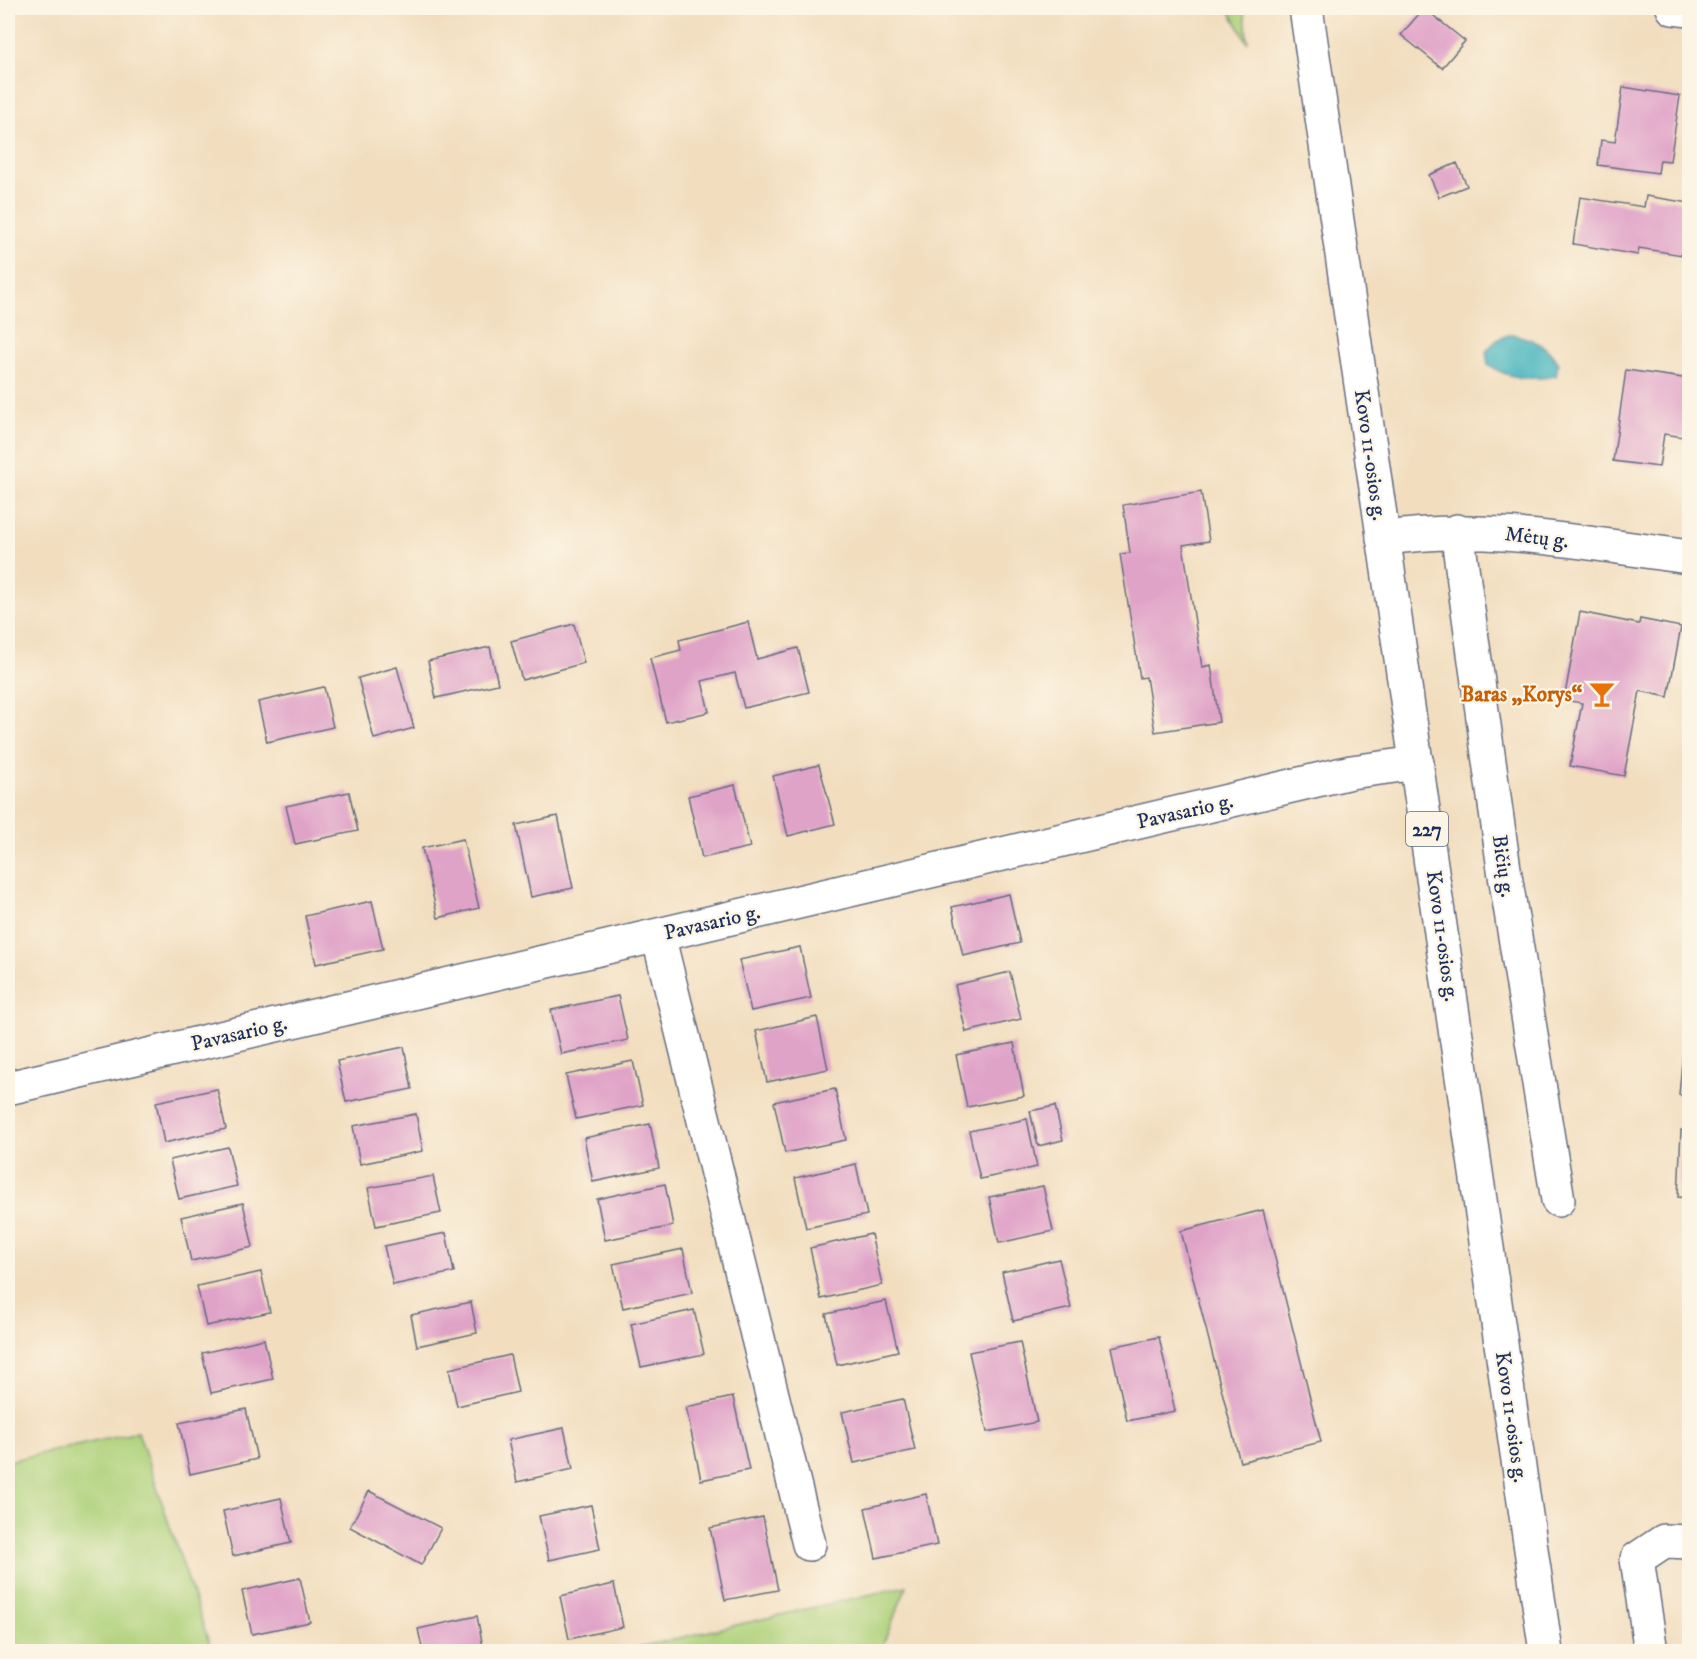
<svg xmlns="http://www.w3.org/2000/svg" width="1697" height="1659" viewBox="0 0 1697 1659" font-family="'IM FELL DW Pica',serif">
	<rect width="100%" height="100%" fill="#fcf5e5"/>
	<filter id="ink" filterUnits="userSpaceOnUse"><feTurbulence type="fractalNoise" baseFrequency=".0167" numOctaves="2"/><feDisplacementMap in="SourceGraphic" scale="12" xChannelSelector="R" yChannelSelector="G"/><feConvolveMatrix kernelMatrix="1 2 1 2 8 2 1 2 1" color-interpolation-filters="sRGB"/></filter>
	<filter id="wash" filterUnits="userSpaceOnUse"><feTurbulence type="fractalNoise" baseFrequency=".008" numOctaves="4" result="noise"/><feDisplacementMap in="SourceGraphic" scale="24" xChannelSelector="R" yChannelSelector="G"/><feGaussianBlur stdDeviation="1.35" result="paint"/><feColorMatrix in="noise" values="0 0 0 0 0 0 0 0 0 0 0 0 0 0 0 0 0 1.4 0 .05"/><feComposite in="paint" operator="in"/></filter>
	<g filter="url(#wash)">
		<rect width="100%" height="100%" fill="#f2debf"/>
		<path fill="#aed17a" stroke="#64806c" stroke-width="1.5" d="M1222 8H1244L1248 43 1230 12Z
			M138 1432 212 1651H10L8 1642V1461Z
			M907 1586 880 1651H622Z"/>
		<path fill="#46b5bf" stroke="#30728e" stroke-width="1.5" d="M1512 334C1533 339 1548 345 1558 364L1556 376C1532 380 1508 380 1488 364L1486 352C1494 342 1499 337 1512 334Z"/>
		<g id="blocks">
			<path fill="#e0a3c8" d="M1424 8 1465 41 1442 68 1401 35Z
				M1623 87 1680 96 1670 161 1660 160 1658 173 1598 165 1601 140 1615 142Z
				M1457 163 1467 186 1439 197 1429 175Z
				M1646 196 1690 203 1682 255 1639 248 1638 255 1573 244 1580 197 1644 207Z
				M1626 370 1690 379V438L1664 434 1659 467 1613 461Z
				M1201 492 1209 541 1183 545 1202 667 1211 665 1219 722 1155 732 1146 677 1140 678 1120 554 1130 553 1123 505Z
				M1580 612 1639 624 1640 619 1681 627 1668 697 1640 691 1624 776 1570 766 1582 703 1564 700Z
				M748 622 757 659 798 648 809 692 744 708 735 673 702 681 709 712 666 722 650 658 681 650 679 640Z
				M574 624 584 663 522 680 511 641Z
				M490 647 498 684 436 698 428 661Z
				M397 667 414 728 374 739 358 678Z
				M324 687 333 727 267 742 258 702Z
				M819 765 835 824 788 836 773 776Z
				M735 785 750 847 702 858 688 796Z
				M349 792 358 831 295 844 286 806Z
				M558 816 573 888 531 897 516 825Z
				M463 839 479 908 438 918 422 848Z
				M1009 894 1020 943 963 956 952 907Z
				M372 901 383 949 316 964 305 916Z
				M800 947 811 998 751 1011 739 960Z
				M1010 972 1021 1019 966 1032 955 985Z
				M618 996 628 1040 561 1054 551 1010Z
				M817 1017 828 1069 767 1082 756 1031Z
				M1685 1029H1690V1096L1679 1095Z
				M1014 1043 1024 1096 967 1107 956 1055Z
				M404 1047 412 1089 346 1102 337 1061Z
				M633 1061 643 1105 576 1119 566 1075Z
				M217 1089 226 1129 164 1143 156 1102Z
				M835 1089 846 1140 785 1153 774 1102Z
				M1055 1106 1063 1140 1038 1146 1030 1111Z
				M416 1114 423 1151 360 1164 353 1126Z
				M1027 1119 1037 1167 980 1179 969 1131Z
				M650 1124 659 1168 593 1182 584 1138Z
				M1681 1130H1690V1212H1687L1688 1198 1678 1197Z
				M228 1147 237 1186 179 1199 170 1160Z
				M856 1164 867 1215 806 1228 795 1178Z
				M433 1176 441 1213 376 1226 368 1188Z
				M665 1184 673 1226 605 1240 597 1199Z
				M1043 1186 1053 1231 999 1243 989 1197Z
				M243 1203 253 1247 191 1261 181 1217Z
				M1263 1210 1321 1442 1240 1462 1181 1231Z
				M446 1233 454 1272 393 1285 384 1246Z
				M871 1234 882 1285 821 1299 810 1248Z
				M683 1249 692 1293 623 1308 613 1264Z
				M1059 1259 1071 1308 1013 1321 1002 1272Z
				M261 1272 270 1312 206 1326 197 1286Z
				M886 1301 898 1351 837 1365 826 1314Z
				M471 1302 477 1333 417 1346 411 1315Z
				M694 1310 704 1354 641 1367 631 1324Z
				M1159 1337 1175 1411 1127 1421 1111 1347Z
				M264 1339 273 1379 211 1393 202 1353Z
				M1020 1342 1037 1422 987 1432 969 1352Z
				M510 1355 518 1392 457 1406 449 1369Z
				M733 1397 749 1470 701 1480 686 1407Z
				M903 1399 915 1450 854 1463 842 1412Z
				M246 1409 257 1459 190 1474 179 1423Z
				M564 1428 573 1469 517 1482 508 1440Z
				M369 1491 441 1528 421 1565 350 1527Z
				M926 1494 937 1545 876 1558 865 1508Z
				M281 1498 291 1543 233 1556 223 1511Z
				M591 1505 600 1549 549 1560 539 1516Z
				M763 1517 778 1590 725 1600 710 1528Z
				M300 1578 310 1622 252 1634 242 1591Z
				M614 1584 623 1627 569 1639 560 1596Z
				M477 1616 484 1652H423L418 1629Z"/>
		</g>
	</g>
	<g filter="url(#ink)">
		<use href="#blocks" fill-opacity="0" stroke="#666c80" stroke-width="1.5"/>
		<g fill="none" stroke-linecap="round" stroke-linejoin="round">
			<defs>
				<path id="minor" d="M1673 8 1690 10
					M1457 531 1504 869 1558 1200
					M1383 539C1487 522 1587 544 1690 557
					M658 935 809 1544
					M8 1088 1351 772 1417 763
					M1651 1652 1637 1559 1664 1541 1690 1542"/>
				<path id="major" d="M1306 8 1546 1652"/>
			</defs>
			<use href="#minor" stroke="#666c80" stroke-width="36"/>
			<use href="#major" stroke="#666c80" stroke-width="36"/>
			<use href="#minor" stroke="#fff" stroke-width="33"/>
			<use href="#major" stroke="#fff" stroke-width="33"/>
		</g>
	</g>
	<defs>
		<symbol id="bar-bare" viewBox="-9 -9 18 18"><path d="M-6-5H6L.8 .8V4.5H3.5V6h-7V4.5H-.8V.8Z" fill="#e8710a" stroke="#fcf5e5" stroke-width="2.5" paint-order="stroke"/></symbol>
	</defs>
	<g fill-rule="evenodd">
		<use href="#bar-bare" x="1583" y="675" width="38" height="38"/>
	</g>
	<g text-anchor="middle" stroke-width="4.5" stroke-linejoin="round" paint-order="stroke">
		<rect fill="#fcf5e5" stroke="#5e6a86" stroke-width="1.5" x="1406" y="812" width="42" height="34" rx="4.5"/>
		<g font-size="20" font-weight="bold" fill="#1b2f5e">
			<text x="1427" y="836">227</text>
		</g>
		<g font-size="21" fill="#1b2f5e" stroke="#fcf5e5">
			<text transform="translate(1371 455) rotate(82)" y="7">Kovo 11-osios g.</text>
			<text transform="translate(1537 537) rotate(7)" y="7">Mėtų g.</text>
			<text transform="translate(1185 811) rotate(-13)" y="7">Pavasario g.</text>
			<text transform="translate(1504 866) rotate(82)" y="7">Bičių g.</text>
			<text transform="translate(712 922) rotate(-13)" y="7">Pavasario g.</text>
			<text transform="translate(1443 936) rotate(82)" y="7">Kovo 11-osios g.</text>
			<text transform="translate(239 1033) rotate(-13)" y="7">Pavasario g.</text>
			<text transform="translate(1512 1417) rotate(82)" y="7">Kovo 11-osios g.</text>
		</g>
		<g font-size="21" font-weight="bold" fill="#c56008" stroke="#fcf5e5" text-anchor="end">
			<text x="1582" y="701">Baras „Korys“</text>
		</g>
	</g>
	<rect width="1697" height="1659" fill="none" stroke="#fcf5e5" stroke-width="30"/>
</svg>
